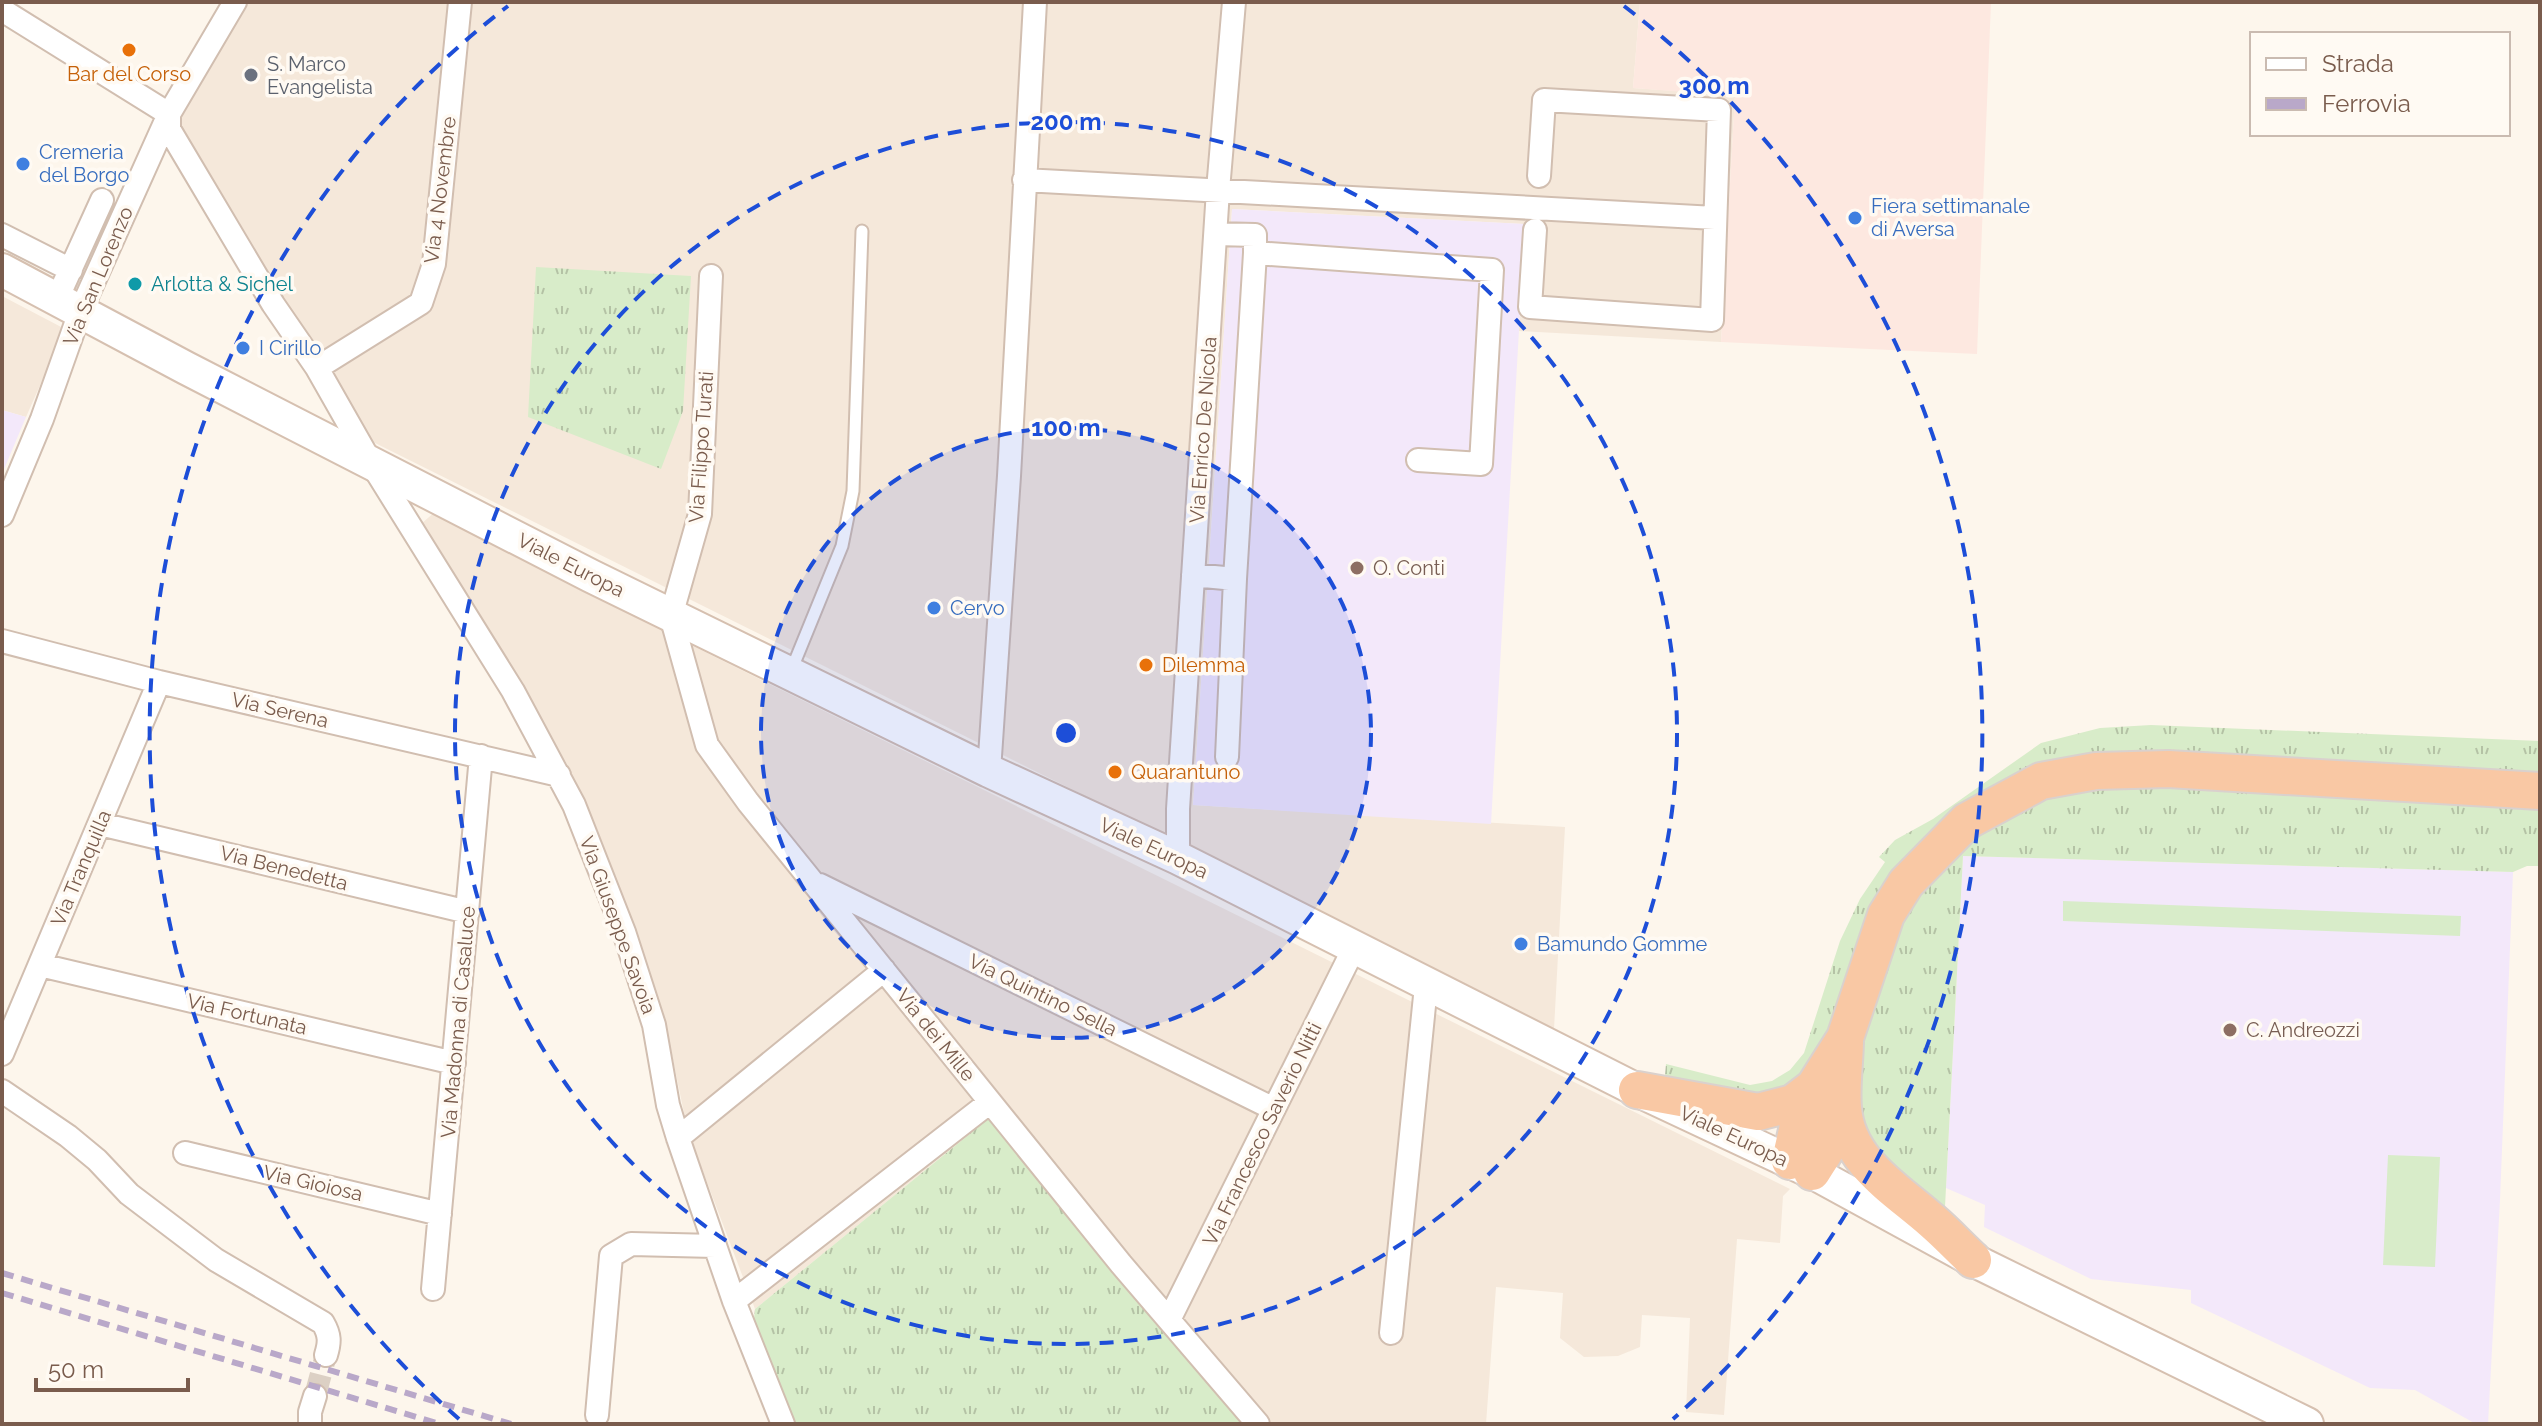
<svg xmlns="http://www.w3.org/2000/svg" width="2542" height="1426" viewBox="0 0 2542 1426" font-family="Raleway,sans-serif">
	<defs>
		<pattern id="grass-tufts" width="24" height="20" patternUnits="userSpaceOnUse" patternTransform="scale(2)"><rect width="24" height="20" fill="#d8ecc9"/><path d="M3 7l-1-3M5 7V3M7 7l1-3M15 17l-1-3M17 17v-4M19 17l1-3" fill="none" stroke="#b4c2a5"/></pattern>
	</defs>
	<rect width="100%" height="100%" fill="#fdf6ec"/>
	<path fill="#f5e8da" d="M240 2H1640L1633 88 1735 95 1721 342 1519 331 1524 224 1232 209 1193 805 1565 827 1554 1029 369 440 172 128Z
		M2 296 65 329 26 417 2 410Z
		M436 511 693 646 1790 1189 1783 1196 1780 1243 1737 1239 1724 1415 1686 1412 1690 1318 1642 1315 1640 1347 1618 1356 1584 1357 1560 1338 1563 1293 1496 1287 1486 1424H1249L988 1119 755 1309 688 1132 663 1012 612 868 567 764 421 524Z"/>
	<path fill="#fde8e0" d="M1640 2H1991L1977 354 1721 342 1735 96 1633 88Z"/>
	<path fill="#f3e8fa" d="M1232 209 1525 224 1491 824 1193 805Z
		M2 410 26 417 2 474Z
		M1963 856 2513 872 2500 1200 2488 1424H2476L2415 1390 2370 1388 2191 1303V1290L2091 1279 1984 1227 1985 1205 1946 1188Z"/>
	<path fill="url(#grass-tufts)" d="M536 267 691 276 683 411 661 469 528 417Z
		M2151 725 2540 741V773L2215 755 2110 752 2060 761 1940 828 1828 1047 1790 1093 1735 1099 1665 1075 1666 1064 1750 1085 1772 1081 1790 1070 1804 1053 1840 941 1860 899 1885 862 1879 857 1895 840 1933 819 2041 743 2100 728Z
		M2109 782 2540 801V866H2527L2513 872 1963 856 1945 1207 1922 1196 1860 1130 1853 1064 1882 957 1910 901 1956 851 2015 811 2064 790Z
		M988 1119 996 1122 1249 1424H794L754 1319 755 1309Z"/>
	<path fill="#d8ecc9" d="M2063 901 2461 916 2460 936 2063 921Z
		M2388 1155 2440 1157 2435 1267 2383 1265Z"/>
	<g fill="none" stroke-linecap="round" stroke-linejoin="round">
		<path stroke="#dcd0c4" stroke-width="22" stroke-dasharray="22 11" stroke-linecap="butt" d="M315 1396 326 1355"/>
		<defs>
			<path id="service" d="M791 671 842 546 853 491 862 231"/>
			<path id="minor" d="M2 10 169 114V129L273 304 317 368 371 463 513 691 574 805 624 932 654 1025 668 1105 678 1138 734 1301 783 1424
				M1024 180 1715 218
				M1535 230 1530 307 1712 320 1719 110 1544 100 1539 176
				M1216 234 1255 235V253
				M2 235 71 270
				M711 276 700 514 671 616 707 745 748 802 1121 1264 1258 1424
				M57 299 102 200
				M317 368 421 303 434 264 460 2
				M2 515 42 419 80 312 169 114 235 2
				M1193 575 1235 579 1255 253 1492 270 1481 464 1418 460
				M2 641 159 682 559 775
				M1227 757 1235 579
				M989 771 1009 476 1035 2
				M100 824 468 912
				M1178 858V809L1218 190 1234 2
				M820 885 1274 1109
				M40 965 454 1063
				M2 1054 159 682
				M2 1091 68 1136 97 1160 129 1194 216 1260 323 1323C330 1335 330 1342 326 1355
				M678 1138 884 970
				M185 1153 440 1214
				M433 1289 481 756
				M734 1301 990 1102
				M1169 1320 1354 948
				M1391 1333 1426 986
				M597 1415 611 1256 631 1244 715 1246
				M310 1424V1412L315 1396"/>
			<path id="secondary" d="M2 270 186 368 591 576 989 771 1178 858 1637 1090 1812 1172 1973 1260 2307 1424"/>
			<path id="trunk" d="M1845 1039C1845 1061 1841 1085 1843 1108 1847 1162 1896 1189 1932 1221 1946 1233 1959 1247 1973 1260
				M1637 1090 1758 1112 1793 1103 1814 1087 1845 1038 1886 915 1906 883 1967 821 2041 781 2096 771 2168 769 2540 791
				M1790 1161 1800 1117 1814 1087
				M1812 1172 1824 1153 1843 1108"/>
		</defs>
		<use href="#service" stroke="#d1beb0" stroke-width="15"/>
		<use href="#minor" stroke="#d1beb0" stroke-width="26"/>
		<use href="#secondary" stroke="#d6c0b0" stroke-width="36"/>
		<use href="#trunk" stroke="#dad1cd" stroke-width="40"/>
		<use href="#service" stroke="#fff" stroke-width="11"/>
		<use href="#minor" stroke="#fff" stroke-width="22"/>
		<use href="#secondary" stroke="#fff" stroke-width="32"/>
		<use href="#trunk" stroke="#f9c8a4" stroke-width="36"/>
		<path stroke="#b9a8c9" stroke-width="6" stroke-dasharray="12 8" stroke-linecap="butt" d="M2 1273 511 1424
			M2 1293 440 1424"/>
	</g>
	<circle cx="1066" cy="733" r="305" fill="#1d4ed8" fill-opacity=".12"/>
	<g fill="none" stroke="#1d4ed8" stroke-width="4" stroke-dasharray="14 10">
		<circle cx="1066" cy="733" r="305"/>
		<circle cx="1066" cy="733" r="611"/>
		<path d="M459 1419A916 916 0 0 1 508 6M1624 6A916 916 0 0 1 1673 1419"/>
	</g>
	<g fill="#e8710a" stroke="#fffaf3" stroke-width="3">
		<circle cx="129" cy="50" r="8"/>
		<circle cx="1146" cy="665" r="8"/>
		<circle cx="1115" cy="772" r="8"/>
	</g>
	<circle fill="#6b7280" stroke="#fffaf3" stroke-width="3" cx="251" cy="75" r="8"/>
	<g fill="#3f7fe0" stroke="#fffaf3" stroke-width="3">
		<circle cx="23" cy="164" r="8"/>
		<circle cx="1855" cy="218" r="8"/>
		<circle cx="243" cy="348" r="8"/>
		<circle cx="934" cy="608" r="8"/>
		<circle cx="1521" cy="944" r="8"/>
	</g>
	<circle fill="#0f9aa8" stroke="#fffaf3" stroke-width="3" cx="135" cy="284" r="8"/>
	<g fill="#8d6e63" stroke="#fffaf3" stroke-width="3">
		<circle cx="1357" cy="568" r="8"/>
		<circle cx="2230" cy="1030" r="8"/>
	</g>
	<g text-anchor="middle" stroke-width="7" stroke-linejoin="round" paint-order="stroke">
		<g font-size="20" fill="#5b616d" stroke="#fffaf3" text-anchor="start">
			<text x="267" y="71">S. Marco<tspan x="267" dy="23">Evangelista</tspan></text>
		</g>
		<g font-size="20" fill="#c56008" stroke="#fffaf3" text-anchor="start">
			<text x="129" y="81" text-anchor="middle">Bar del Corso</text>
			<text x="1162" y="672">Dilemma</text>
			<text x="1131" y="779">Quarantuno</text>
		</g>
		<g font-size="20" fill="#366cbe" stroke="#fffaf3" text-anchor="start">
			<text x="39" y="159">Cremeria<tspan x="39" dy="23">del Borgo</tspan></text>
			<text x="1871" y="213">Fiera settimanale<tspan x="1871" dy="23">di Aversa</tspan></text>
			<text x="259" y="355">I Cirillo</text>
			<text x="950" y="615">Cervo</text>
			<text x="1537" y="951">Bamundo Gomme</text>
		</g>
		<g font-size="20" fill="#7a5c4d" stroke="#fffaf3">
			<text transform="translate(440 190) rotate(-83)" y="7">Via 4 Novembre</text>
			<text transform="translate(98 276) rotate(-67)" y="7">Via San Lorenzo</text>
			<text transform="translate(1203 430) rotate(-86)" y="7">Via Enrico De Nicola</text>
			<text transform="translate(701 447) rotate(-86)" y="7">Via Filippo Turati</text>
			<text transform="translate(571 565) rotate(27)" y="7">Viale Europa</text>
			<text transform="translate(280 710) rotate(13)" y="7">Via Serena</text>
			<text transform="translate(1154 848) rotate(25)" y="7">Viale Europa</text>
			<text transform="translate(81 868) rotate(-67)" y="7">Via Tranquilla</text>
			<text transform="translate(284 868) rotate(14)" y="7">Via Benedetta</text>
			<text transform="translate(618 925) rotate(70)" y="7">Via Giuseppe Savoia</text>
			<text transform="translate(1043 995) rotate(26)" y="7">Via Quintino Sella</text>
			<text transform="translate(247 1014) rotate(13)" y="7">Via Fortunata</text>
			<text transform="translate(458 1022) rotate(-85)" y="7">Via Madonna di Casaluce</text>
			<text transform="translate(936 1035) rotate(51)" y="7">Via dei Mille</text>
			<text transform="translate(1262 1134) rotate(-64)" y="7">Via Francesco Saverio Nitti</text>
			<text transform="translate(1734 1136) rotate(25)" y="7">Viale Europa</text>
			<text transform="translate(313 1183) rotate(13)" y="7">Via Gioiosa</text>
		</g>
		<g font-size="20" fill="#0d838f" stroke="#fffaf3" text-anchor="start">
			<text x="151" y="291">Arlotta &amp; Sichel</text>
		</g>
		<g font-size="20" fill="#785e54" stroke="#fffaf3" text-anchor="start">
			<text x="1373" y="575">O. Conti</text>
			<text x="2246" y="1037">C. Andreozzi</text>
		</g>
	</g>
	<circle cx="1066" cy="733" r="12" fill="#1d4ed8" stroke="#fffaf3" stroke-width="4"/>
	<g font-size="24" text-anchor="middle" font-weight="bold" fill="#1d4ed8" stroke="#fffaf3" stroke-width="7" stroke-linejoin="round" paint-order="stroke">
		<text x="1714" y="94">300 m</text>
		<text x="1066" y="130">200 m</text>
		<text x="1066" y="436">100 m</text>
	</g>
	<rect width="2542" height="1426" fill="none" stroke="#7a5c4d" stroke-width="8"/>
	<rect x="2250" y="32" width="260" height="104" fill="#fffaf3" stroke="#cabbb1" stroke-width="2"/>
	<rect x="2266" y="58" width="40" height="12" fill="#ffffff" stroke="#cabbb1" stroke-width="2"/>
	<text x="2322" y="72" font-size="24" fill="#7a5c4d">Strada</text>
	<rect x="2266" y="98" width="40" height="12" fill="#b9a8c9" stroke="#cabbb1" stroke-width="2"/>
	<text x="2322" y="112" font-size="24" fill="#7a5c4d">Ferrovia</text>
	<path d="M36 1378v12h152v-12" fill="none" stroke="#7a5c4d" stroke-width="4"/>
	<text x="48" y="1378" font-size="24" fill="#7a5c4d" stroke="#fffaf3" stroke-width="6" paint-order="stroke">50 m</text>
</svg>
